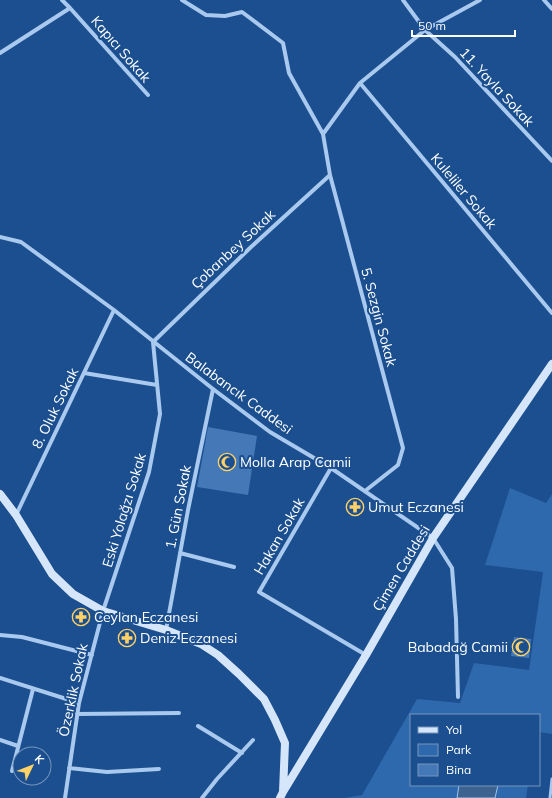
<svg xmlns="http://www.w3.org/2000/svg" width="552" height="798" viewBox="0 0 552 798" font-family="Mulish,sans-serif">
	<rect width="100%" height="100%" fill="#1b4f8f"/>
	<path fill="#2e69ad" d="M510 488 546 503 552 494V734L539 732V715H411V785H528L526 798H344L362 795 417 699 460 703 474 663 529 670 543 572 485 565Z"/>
	<path fill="#3c6290" stroke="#9cc4f0" d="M459 785H498L495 798H457Z"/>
	<path fill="#4478b7" d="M208 427 257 436 248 495 197 487Z
		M514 637 531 639 529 658 511 656Z"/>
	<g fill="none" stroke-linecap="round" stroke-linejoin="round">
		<path stroke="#a9c9ee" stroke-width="3" d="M550 798 552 779"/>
		<path stroke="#a9c9ee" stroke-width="4" d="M62 0 70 8 148 95
			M182 0 206 15 225 16 242 12 283 43 289 73 323 134 330 175 403 448 398 465 365 491
			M403 0 425 30 455 57 552 161
			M544 0 552 9
			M0 53 70 8
			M360 83 552 313
			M323 134 360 83 425 30 480 0
			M0 237 21 242 114 310 213 389 270 432 331 468 433 538 452 568 456 619 458 697
			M84 373 157 385
			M331 468 259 592 366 655
			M16 515 114 310
			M180 553 234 567
			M166 630 188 510 213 389
			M0 635 22 637 92 655
			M0 678 79 703
			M77 714 179 713
			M198 726 242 753
			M0 740 18 746
			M69 768 107 772 159 769
			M12 771 33 689
			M65 798 79 703 103 611 149 472 160 414 153 342 251 247 330 175
			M202 798 217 779 253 740"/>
		<path stroke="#d6e6fa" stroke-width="8" d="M0 494 16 515 52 574 73 594 103 611 166 630 201 644 218 655 239 674 264 699 275 720 285 743 283 792 280 798
			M283 792 366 655 433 538 552 364"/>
	</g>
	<defs>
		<symbol id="mosque-ring" viewBox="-11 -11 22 22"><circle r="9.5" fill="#1b4f8f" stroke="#ffd166" stroke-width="1.5"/><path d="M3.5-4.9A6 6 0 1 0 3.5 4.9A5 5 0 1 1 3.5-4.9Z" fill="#ffd166"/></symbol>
		<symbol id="pharmacy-ring" viewBox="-11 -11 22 22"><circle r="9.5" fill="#1b4f8f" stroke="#ffd166" stroke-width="1.5"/><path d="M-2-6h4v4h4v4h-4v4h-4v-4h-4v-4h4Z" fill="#ffd166"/></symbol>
	</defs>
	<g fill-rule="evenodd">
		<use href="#mosque-ring" x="217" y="452" width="20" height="20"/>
		<use href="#pharmacy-ring" x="345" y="497" width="20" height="20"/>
		<use href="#pharmacy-ring" x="71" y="607" width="20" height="20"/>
		<use href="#pharmacy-ring" x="117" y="628" width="20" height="20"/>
		<use href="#mosque-ring" x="511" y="637" width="20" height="20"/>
	</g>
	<g text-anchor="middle" stroke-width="4" stroke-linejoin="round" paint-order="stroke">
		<g font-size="14" fill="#fff" stroke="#1b4f8f">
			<text transform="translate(121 49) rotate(49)" y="5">Kapıcı Sokak</text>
			<text transform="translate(497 87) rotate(47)" y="5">11. Yayla Sokak</text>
			<text transform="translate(464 191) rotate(50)" y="5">Kuleliler Sokak</text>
			<text transform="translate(233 249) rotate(-43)" y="5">Çobanbey Sokak</text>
			<text transform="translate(379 317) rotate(75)" y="5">5. Sezgin Sokak</text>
			<text transform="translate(239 393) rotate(36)" y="5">Balabancık Caddesi</text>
			<text transform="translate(55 408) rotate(-64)" y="5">8. Oluk Sokak</text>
			<text transform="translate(178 507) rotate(-79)" y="5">1. Gün Sokak</text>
			<text transform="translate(124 510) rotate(-73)" y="5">Eski Yolağzı Sokak</text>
			<text transform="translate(279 536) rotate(-60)" y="5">Hakan Sokak</text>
			<text transform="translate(401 568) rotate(-59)" y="5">Çimen Caddesi</text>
			<text transform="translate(73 690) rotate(-78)" y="5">Özerklik Sokak</text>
		</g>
		<g font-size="14" fill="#fff" stroke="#1b4f8f" text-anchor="start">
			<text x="240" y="467">Molla Arap Camii</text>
			<text x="368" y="512">Umut Eczanesi</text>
			<text x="94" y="622">Ceylan Eczanesi</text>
			<text x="140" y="643">Deniz Eczanesi</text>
			<text x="508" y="652" text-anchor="end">Babadağ Camii</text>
		</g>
	</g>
	<rect x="410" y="714" width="130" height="72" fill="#1b4f8f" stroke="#7695bc"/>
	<rect x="418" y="727" width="20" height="6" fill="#d6e6fa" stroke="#7695bc"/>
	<text x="446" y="734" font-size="12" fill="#ffffff">Yol</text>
	<rect x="418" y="744" width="20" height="12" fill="#2e69ad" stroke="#7695bc"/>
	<text x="446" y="754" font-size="12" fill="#ffffff">Park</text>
	<rect x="418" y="764" width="20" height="12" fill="#4478b7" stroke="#7695bc"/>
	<text x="446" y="774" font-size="12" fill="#ffffff">Bina</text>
	<g transform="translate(32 766) rotate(47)"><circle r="19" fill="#1b4f8f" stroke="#7695bc"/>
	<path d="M0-3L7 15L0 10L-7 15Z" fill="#ffd166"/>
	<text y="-6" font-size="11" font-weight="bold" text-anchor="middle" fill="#ffffff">K</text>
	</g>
	<path d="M412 30v6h103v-6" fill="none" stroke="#ffffff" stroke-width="2"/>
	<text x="418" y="30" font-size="12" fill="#ffffff" stroke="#1b4f8f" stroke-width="3" paint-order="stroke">50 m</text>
</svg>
